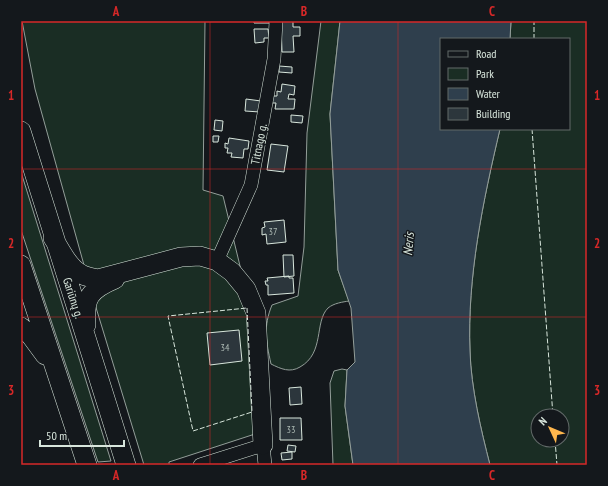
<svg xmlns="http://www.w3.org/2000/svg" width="608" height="486" viewBox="0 0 608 486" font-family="'PT Sans Narrow',sans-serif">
	<rect width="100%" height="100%" fill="#14181c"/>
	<path fill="#1a2d24" stroke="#939e99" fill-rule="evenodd" d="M22 21H205L203 190 223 196 250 307 255 434 169 462V465H144L94 301 35 89Z
		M321 21H340L330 114 338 270 349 301C343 302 334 303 328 308 314 322 325 353 300 367 290 373 281 369 271 364 266 341 263 327 272 305L298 296 304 247 307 133Z
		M511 21H587V465H490C481 430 471 388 470 351 467 277 483 201 500 129H569V39H510ZM538 416H562V440H538Z
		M21 172 111 461 98 462 21 230Z
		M342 369 347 370 345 406 353 465H333L330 383 334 371Z"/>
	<path fill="#2f3f4d" stroke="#939e99" d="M340 21H511L510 39H441V129H500C483 201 467 277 470 351 471 388 481 430 490 465H353L345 406 347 370 355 362 351 308 338 270 330 114Z"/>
	<path fill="#2c363c" stroke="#d8e6dc" d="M254 21H269V23H254Z
		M281 21H293V27H300V36H293L294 52H282Z
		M254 29H268L269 38H264V42L255 43Z
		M279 66 292 67V73L279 72Z
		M282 84 295 86 294 95 289 94 288 99H295L294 109H275L276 103H272L273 96H277V91L281 92Z
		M246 99 261 101 260 112 245 111Z
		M291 115 303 116 302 123 291 122Z
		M215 120 223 121 222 131 214 130Z
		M213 136H219L218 142H213Z
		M229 138 249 141 248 149H244L243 158 231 157 232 153H227L228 148H225V143L228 144Z
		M271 144 288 146 284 172 267 170Z
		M284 220 286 242 267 244 266 234 262 235V228L265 227 264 222Z
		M283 255H293L294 276 284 277Z
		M289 276V278H293L294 293 268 295V285H266L265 281H268L267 278Z
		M239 330 242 361 210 365 207 333Z
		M301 387 302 404 290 405 289 388Z
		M280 418H301L302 440H280Z
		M288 445 296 446 295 452 287 451Z
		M292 452V459L282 460 281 453Z"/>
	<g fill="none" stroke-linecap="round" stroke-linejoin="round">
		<defs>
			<path id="minor" d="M217 261 251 185 274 59 276 21
				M200 465 263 445 265 465"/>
			<path id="highway" d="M21 131 126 465
				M53 238C61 250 69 269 83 275 87 277 93 278 98 279L181 257 200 256 217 261 232 272 246 289 256 313 263 445
				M21 265 87 465
				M86 325C84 298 89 290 115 279
				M21 327 31 336 45 355"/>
		</defs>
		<use href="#minor" stroke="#d8e6dc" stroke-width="14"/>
		<use href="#highway" stroke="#d8e6dc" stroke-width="20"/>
		<use href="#minor" stroke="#14181c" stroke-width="13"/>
		<use href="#highway" stroke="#14181c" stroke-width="19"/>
		<path stroke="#d8e6dc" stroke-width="1" stroke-dasharray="5 2" stroke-linecap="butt" d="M534 39V21
			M532 129 553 416
			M247 308 252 412 193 431 168 316Z
			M555 440 557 465"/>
	</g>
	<path fill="none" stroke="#d62828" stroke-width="1" stroke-opacity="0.55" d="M210 21V465M398 21V465M21 169H587M21 317H587"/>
	<g text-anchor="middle" stroke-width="3" stroke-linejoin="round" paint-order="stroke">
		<g font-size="10" fill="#adbab4">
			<text x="273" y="235">37</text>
			<text x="225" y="351">34</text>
			<text x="291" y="433">33</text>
		</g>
		<g font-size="12" fill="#d8e6dc" stroke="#14181c">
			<text transform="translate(259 144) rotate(-79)" y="4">Titnago g.</text>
			<text transform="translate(73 298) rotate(72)" y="4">Gariūnų g.</text>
		</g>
		<g font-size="13" font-style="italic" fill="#d8e6dc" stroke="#14181c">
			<text transform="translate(408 244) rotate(-85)" y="5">Neris</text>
		</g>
	</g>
	<rect width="608" height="486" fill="none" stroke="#14181c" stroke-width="44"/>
	<rect x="440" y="38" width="130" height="92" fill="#14181c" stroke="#626a69"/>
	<rect x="448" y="51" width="20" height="6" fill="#14181c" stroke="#626a69"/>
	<text x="476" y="58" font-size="12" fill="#d8e6dc">Road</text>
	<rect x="448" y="68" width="20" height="12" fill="#1a2d24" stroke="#626a69"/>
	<text x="476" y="78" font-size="12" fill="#d8e6dc">Park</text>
	<rect x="448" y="88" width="20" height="12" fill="#2f3f4d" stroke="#626a69"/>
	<text x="476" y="98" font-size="12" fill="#d8e6dc">Water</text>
	<rect x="448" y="108" width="20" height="12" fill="#2c363c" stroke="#626a69"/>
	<text x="476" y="118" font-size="12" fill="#d8e6dc">Building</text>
	<g transform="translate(550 428) rotate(314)"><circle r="19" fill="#14181c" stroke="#626a69"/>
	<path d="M0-3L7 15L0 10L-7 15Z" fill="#ffb74d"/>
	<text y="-6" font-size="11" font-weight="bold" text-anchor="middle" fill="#d8e6dc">N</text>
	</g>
	<path d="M40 440v6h84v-6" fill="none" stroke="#d8e6dc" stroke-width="2"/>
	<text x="46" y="440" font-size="12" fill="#d8e6dc" stroke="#14181c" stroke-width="3" paint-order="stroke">50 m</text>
	<rect x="22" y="22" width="564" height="442" fill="none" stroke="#d62828" stroke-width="1.5"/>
	<g font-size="13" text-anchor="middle" font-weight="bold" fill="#d62828">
		<text x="116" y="16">A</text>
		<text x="304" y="16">B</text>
		<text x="492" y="16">C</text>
		<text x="11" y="100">1</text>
		<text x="597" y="100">1</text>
		<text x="11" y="248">2</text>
		<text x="597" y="248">2</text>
		<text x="11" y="395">3</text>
		<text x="597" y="395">3</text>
		<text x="116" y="480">A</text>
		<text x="304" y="480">B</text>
		<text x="492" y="480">C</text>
	</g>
</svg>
